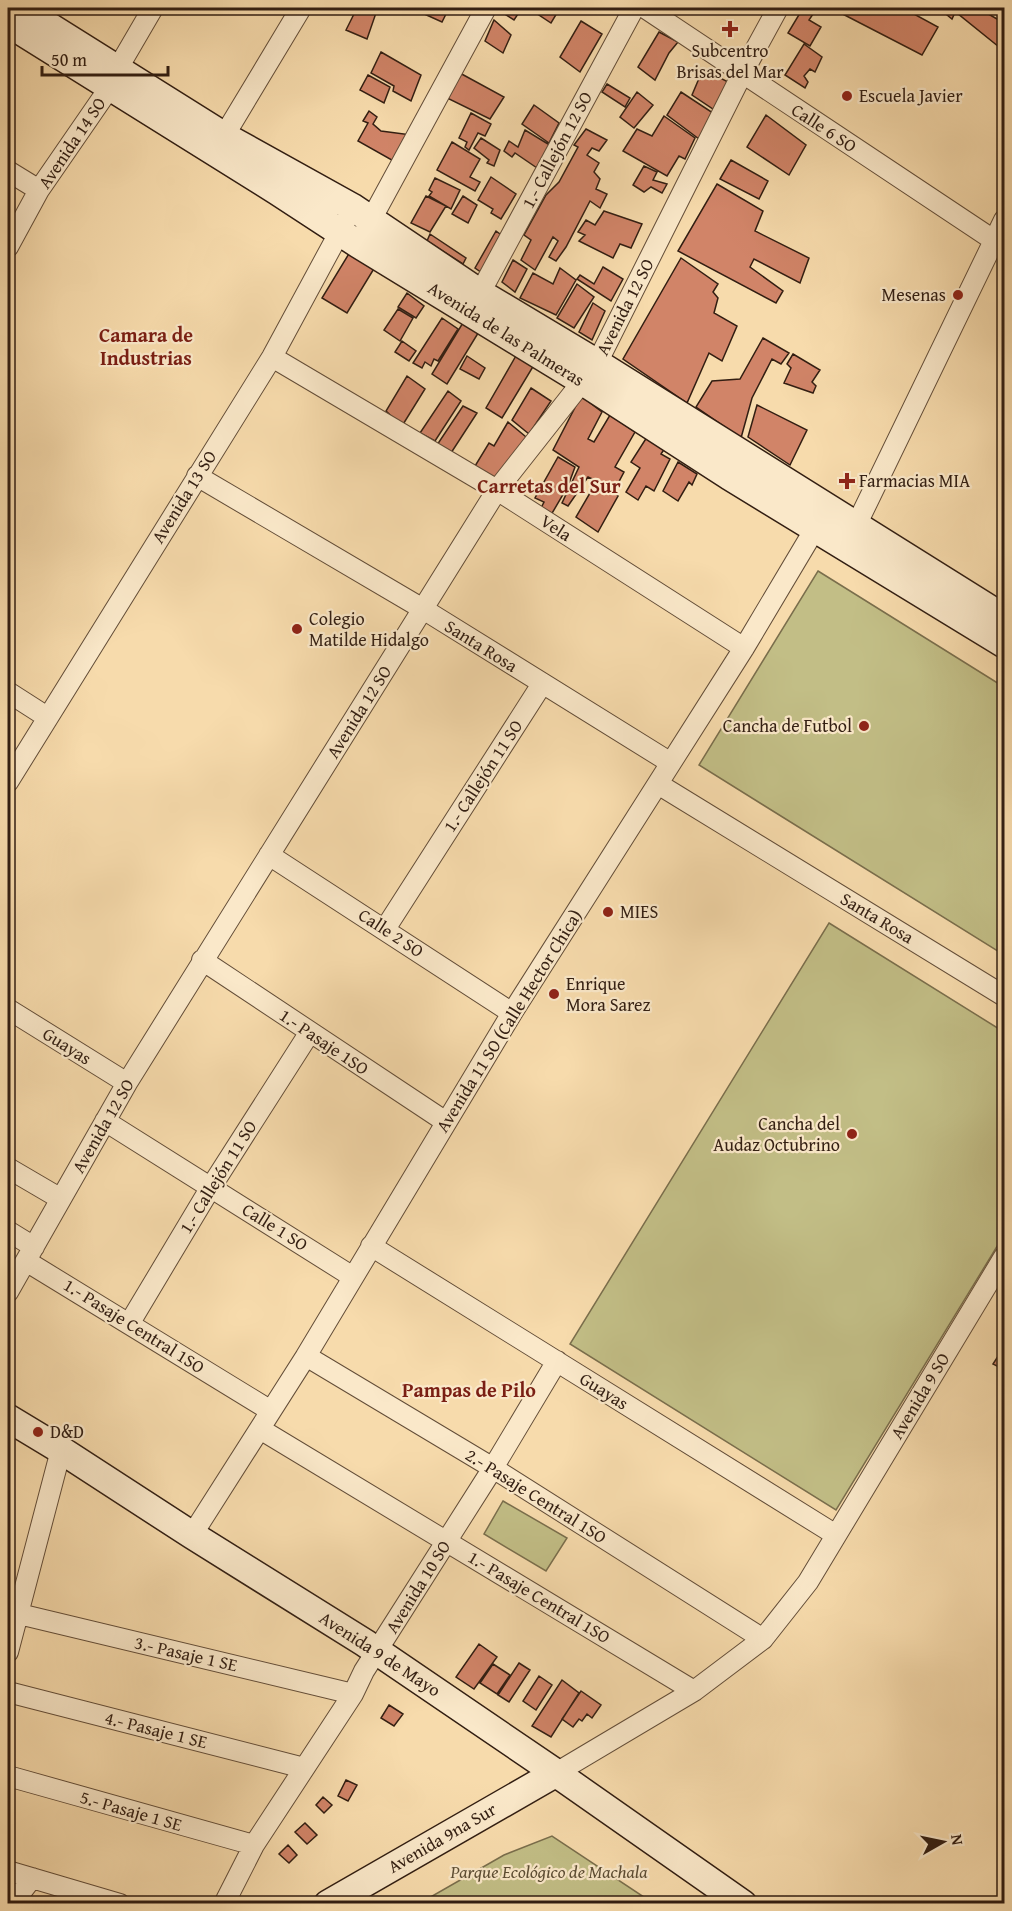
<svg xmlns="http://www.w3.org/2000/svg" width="1012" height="1911" viewBox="0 0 1012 1911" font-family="'Gentium Book Plus',serif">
	<rect width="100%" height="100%" fill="#f7dbac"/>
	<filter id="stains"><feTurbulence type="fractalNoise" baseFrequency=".00333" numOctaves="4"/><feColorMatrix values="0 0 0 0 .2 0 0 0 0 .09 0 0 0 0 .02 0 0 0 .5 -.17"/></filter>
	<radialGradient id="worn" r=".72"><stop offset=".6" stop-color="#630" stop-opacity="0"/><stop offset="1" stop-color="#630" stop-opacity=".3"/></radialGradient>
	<path fill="#c2be86" stroke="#7a6e4c" stroke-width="1.5" d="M818 571 1004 687V955L699 765Z
		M829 923 1004 1032V1235L836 1510 570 1344Z
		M503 1501 567 1538 546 1571 484 1534Z
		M552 1836 653 1903H420L504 1855Z"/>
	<path fill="#d18468" stroke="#321e12" stroke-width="1.5" d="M357 8H366L376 13 367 39 346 30Z
		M411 8H449L442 22Z
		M495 8H522L514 20Z
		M540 8H560L551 23 536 13Z
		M803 8H817L809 20 821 27 810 46 788 33Z
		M831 8H903L938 27 922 55Z
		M943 8H957L952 19 941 10Z
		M960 8H978L1004 23V51L957 13Z
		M494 20 511 35 503 53 485 41Z
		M581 21 602 34 580 72 560 57Z
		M659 32 678 42 669 53 655 80 638 67Z
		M804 44 822 57 815 72 810 69 804 76 808 82 805 88 785 75Z
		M381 52 421 75 411 101 393 91 394 86 371 73Z
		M703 69 732 84 722 115 692 95Z
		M458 72 504 97 490 119 445 97Z
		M368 75 390 87 384 103 360 90Z
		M607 84 630 98 625 107 602 92Z
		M637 92 653 105 634 128 620 117Z
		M681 92 713 113 699 139 667 115Z
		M534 105 559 123 549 143 522 124Z
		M369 111 377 117 373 124 381 131 412 135 397 163 358 141 368 123 363 121Z
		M471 113 491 124 485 136 478 133 469 150 465 147 467 142 459 138Z
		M766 115 806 145 789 175 747 147Z
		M664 116 695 138 685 159 679 156 667 176 623 151 637 129 652 136Z
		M586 129 607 140 599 151 592 148 587 155 599 163 594 172 600 179 596 189 607 194 600 208 590 201 566 247 556 261 549 257 558 241 553 237 535 270 521 260 531 240 524 235 546 195 559 182 578 147 574 145Z
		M525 130 553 147 540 170 515 153 512 157 504 151 509 141 518 147Z
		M481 138 500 150 494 166 487 163 489 160 474 148Z
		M452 142 480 159 470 177 480 182 475 191 437 170Z
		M731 160 768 181 759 199 720 179Z
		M644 166 657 172 653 180 667 184 662 193 651 187 644 192 633 185Z
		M491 177 516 194 501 219 491 213 493 209 478 200Z
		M435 178 460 190 451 209 429 196 432 192 429 190Z
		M717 184 763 211 755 231 809 258 800 283 754 259 750 267 783 291 776 303 678 251Z
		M426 196 446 206 430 232 411 223Z
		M463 196 477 205 468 223 452 214Z
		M604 211 642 224 631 248 620 244 613 258 579 241 585 235 578 232 586 220 595 225Z
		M496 231 508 240 488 277 475 268Z
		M430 234 466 258 463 264 427 241Z
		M350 252 375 267 347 313 322 298Z
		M681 258 718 284 713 292 718 298 714 313 737 326 722 361 709 353 687 403 623 359Z
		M513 260 527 269 515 292 502 282Z
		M603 267 623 279 611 301 577 279 580 275 594 284Z
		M560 268 576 280 556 315 520 298 533 273 553 284Z
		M577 284 594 297 574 328 557 318Z
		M407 293 424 306 416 318 398 307Z
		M593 303 605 311 592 340 579 332Z
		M398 309 413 318 400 341 384 330Z
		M442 318 458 329 438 361 434 359 431 366 425 362 422 368 413 363Z
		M464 321 480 330 447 384 432 374Z
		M763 338 789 353 781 364 772 359 752 398 741 438 696 407 712 381 740 379Z
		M402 341 416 351 409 361 395 352Z
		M517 354 534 365 502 418 486 408Z
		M793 354 820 370 812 382 816 386 813 393 784 383 791 368 787 364Z
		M467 356 485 368 479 379 460 369Z
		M407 376 425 389 402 426 386 411Z
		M531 388 551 401 529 434 512 420Z
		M448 391 461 401 435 441 420 433Z
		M581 396 602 412 588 439 594 442 610 415 635 432 615 467 624 472 614 491 618 496 598 532 576 517 597 481 588 477 568 506 562 503 579 467 553 450Z
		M757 405 807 430 790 465 748 437Z
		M463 406 477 413 451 453 437 445Z
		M508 422 531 441 497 483 475 466 489 443 494 446Z
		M647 437 665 448 661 454 670 459 654 491 646 486 638 500 626 492 640 468 631 462Z
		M558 457 575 467 568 486 551 515 541 508 544 502 535 498Z
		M678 462 697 474 692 485 689 482 678 501 663 491Z
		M1004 1347V1378L998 1374 1001 1368 993 1364Z
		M479 1644 497 1657 474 1689 456 1677Z
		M519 1663 530 1670 509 1702 498 1695Z
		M493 1664 510 1675 497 1694 480 1683Z
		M539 1676 552 1685 536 1710 523 1701Z
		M562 1680 579 1693 551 1737 532 1726Z
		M581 1691 601 1705 592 1718 587 1714 582 1721 579 1719 573 1727 562 1719Z
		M389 1705 403 1714 394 1726 381 1718Z
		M346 1780 357 1785 348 1801 338 1796Z
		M323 1797 332 1805 324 1813 316 1805Z
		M305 1823 317 1835 307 1844 295 1832Z
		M288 1845 297 1855 289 1863 279 1854Z"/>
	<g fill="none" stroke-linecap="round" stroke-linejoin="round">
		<defs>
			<path id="street" d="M645 8 1004 247
				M224 136 301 8
				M8 171 39 190
				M366 229 486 8
				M8 247 39 190 110 87 118 68 153 8
				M480 293 634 8
				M272 357 497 490 744 648
				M197 476 423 609 671 763
				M851 536 1004 220
				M8 692 47 717
				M8 782 272 357 345 222
				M658 784 1004 996
				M269 855 512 1013
				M385 929 542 684
				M202 960 446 1122
				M8 1009 127 1083
				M105 1121 353 1277
				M8 1168 61 1199
				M8 1231 34 1247
				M371 1246 836 1535
				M26 1261 271 1411
				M8 1292 127 1083 497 490 597 363 742 74 778 8
				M129 1324 211 1187 310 1032
				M306 1356 493 1468 763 1639
				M260 1429 694 1691
				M192 1535 306 1356 512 1013 744 648 822 517
				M19 1614 353 1694
				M8 1652 61 1450
				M8 1692 304 1768
				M556 1773 694 1691 763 1639 808 1582 1004 1257
				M8 1776 254 1845
				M8 1871 120 1904
				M12 1904 32 1878
				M224 1904 254 1845 353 1694 364 1671 493 1468 557 1361"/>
			<path id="secondary" d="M20 8 224 136 352 207 480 293 597 363 1004 618
				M8 23 277 191 358 244 582 381 729 476 1004 644
				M8 1418 61 1450 192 1535 365 1643 556 1773 743 1904
				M328 1904 556 1773"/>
		</defs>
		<use href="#street" stroke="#634d38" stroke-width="22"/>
		<use href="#secondary" stroke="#321e12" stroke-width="30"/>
		<use href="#street" stroke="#fae8c9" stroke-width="20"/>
		<use href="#secondary" stroke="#fae8c9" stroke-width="27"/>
	</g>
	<g fill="#8f2418" stroke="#fae8c9" stroke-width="2">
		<path d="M727 20h6v6h6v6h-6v6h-6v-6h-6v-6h6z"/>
		<circle cx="847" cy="96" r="6"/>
		<circle cx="958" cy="295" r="6"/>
		<path d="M844 472h6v6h6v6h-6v6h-6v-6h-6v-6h6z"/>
		<circle cx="297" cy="629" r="6"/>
		<circle cx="864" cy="726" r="6"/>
		<circle cx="608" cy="912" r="6"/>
		<circle cx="554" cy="994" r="6"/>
		<circle cx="852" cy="1134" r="6"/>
		<circle cx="38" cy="1432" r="6"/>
	</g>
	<g text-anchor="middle" stroke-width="4.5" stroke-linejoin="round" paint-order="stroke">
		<g font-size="18" fill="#321e12" stroke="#fae8c9" text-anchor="start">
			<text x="730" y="57" text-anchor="middle">Subcentro<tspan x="730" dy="21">Brisas del Mar</tspan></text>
			<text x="859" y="102">Escuela Javier</text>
			<text x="946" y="301" text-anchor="end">Mesenas</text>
			<text x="859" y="487">Farmacias MIA</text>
			<text x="309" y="625">Colegio<tspan x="309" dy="21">Matilde Hidalgo</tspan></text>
			<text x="852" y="732" text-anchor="end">Cancha de Futbol</text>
			<text x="620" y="918">MIES</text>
			<text x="566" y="990">Enrique<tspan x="566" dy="21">Mora Sarez</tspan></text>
			<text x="840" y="1130" text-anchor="end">Cancha del<tspan x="840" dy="21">Audaz Octubrino</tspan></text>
			<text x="50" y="1438">D&amp;D</text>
		</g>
		<g font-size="18" fill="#321e12" stroke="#fae8c9">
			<text transform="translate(824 128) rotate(33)" y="6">Calle 6 SO</text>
			<text transform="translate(72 143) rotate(-56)" y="6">Avenida 14 SO</text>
			<text transform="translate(557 150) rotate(-62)" y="6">1.- Callejón 12 SO</text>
			<text transform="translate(625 307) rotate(-63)" y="6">Avenida 12 SO</text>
			<text transform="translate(506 334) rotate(32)" y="6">Avenida de las Palmeras</text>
			<text transform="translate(184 497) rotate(-58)" y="6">Avenida 13 SO</text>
			<text transform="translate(556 528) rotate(33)" y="6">Vela</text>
			<text transform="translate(481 646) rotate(32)" y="6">Santa Rosa</text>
			<text transform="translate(359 712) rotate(-58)" y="6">Avenida 12 SO</text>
			<text transform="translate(483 776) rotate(-57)" y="6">1.- Callejón 11 SO</text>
			<text transform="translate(877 918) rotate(31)" y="6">Santa Rosa</text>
			<text transform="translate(391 933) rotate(33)" y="6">Calle 2 SO</text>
			<text transform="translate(509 1021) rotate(-58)" y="6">Avenida 11 SO (Calle Hector Chica)</text>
			<text transform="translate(324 1042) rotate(34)" y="6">1.- Pasaje 1SO</text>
			<text transform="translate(67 1046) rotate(32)" y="6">Guayas</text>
			<text transform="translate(103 1126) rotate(-60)" y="6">Avenida 12 SO</text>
			<text transform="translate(218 1177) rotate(-58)" y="6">1.- Callejón 11 SO</text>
			<text transform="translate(275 1227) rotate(32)" y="6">Calle 1 SO</text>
			<text transform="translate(134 1326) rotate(32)" y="6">1.- Pasaje Central 1SO</text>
			<text transform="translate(604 1391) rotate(32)" y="6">Guayas</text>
			<text transform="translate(920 1396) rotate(-59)" y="6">Avenida 9 SO</text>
			<text transform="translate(536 1496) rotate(32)" y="6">2.- Pasaje Central 1SO</text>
			<text transform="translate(418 1587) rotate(-58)" y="6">Avenida 10 SO</text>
			<text transform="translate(539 1597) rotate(31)" y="6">1.- Pasaje Central 1SO</text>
			<text transform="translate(186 1654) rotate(13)" y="6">3.- Pasaje 1 SE</text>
			<text transform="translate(380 1654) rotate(33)" y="6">Avenida 9 de Mayo</text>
			<text transform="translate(156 1730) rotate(14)" y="6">4.- Pasaje 1 SE</text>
			<text transform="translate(131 1811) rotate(16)" y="6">5.- Pasaje 1 SE</text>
			<text transform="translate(442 1838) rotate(-30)" y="6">Avenida 9na Sur</text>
		</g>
		<g font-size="18" font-style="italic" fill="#5d4e35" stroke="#fae8c9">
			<text x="549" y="1878">Parque Ecológico de Machala</text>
		</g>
		<g font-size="20" font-weight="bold" fill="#7a1f14" stroke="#fae8c9">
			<text x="146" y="342">Camara de<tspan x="146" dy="23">Industrias</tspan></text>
			<text x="549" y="493">Carretas del Sur</text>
			<text x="469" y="1397">Pampas de Pilo</text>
		</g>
	</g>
	<rect width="1012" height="1911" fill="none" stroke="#f7dbac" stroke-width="30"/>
	<rect x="9" y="9" width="994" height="1893" fill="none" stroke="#321e12" stroke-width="3"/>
	<rect x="15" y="15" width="982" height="1881" fill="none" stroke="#321e12" stroke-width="1.5"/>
	<g transform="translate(943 1842) rotate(81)" stroke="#fae8c9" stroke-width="4.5" paint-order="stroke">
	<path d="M0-4.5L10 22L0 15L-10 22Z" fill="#321e12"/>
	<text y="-9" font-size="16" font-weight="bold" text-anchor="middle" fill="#321e12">N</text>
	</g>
	<path d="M42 66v9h126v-9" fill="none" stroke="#321e12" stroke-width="3"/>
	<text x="51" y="66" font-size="18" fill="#321e12" stroke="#fae8c9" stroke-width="4.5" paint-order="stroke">50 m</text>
	<rect width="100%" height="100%" filter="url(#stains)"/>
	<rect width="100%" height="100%" fill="url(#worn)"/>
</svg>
